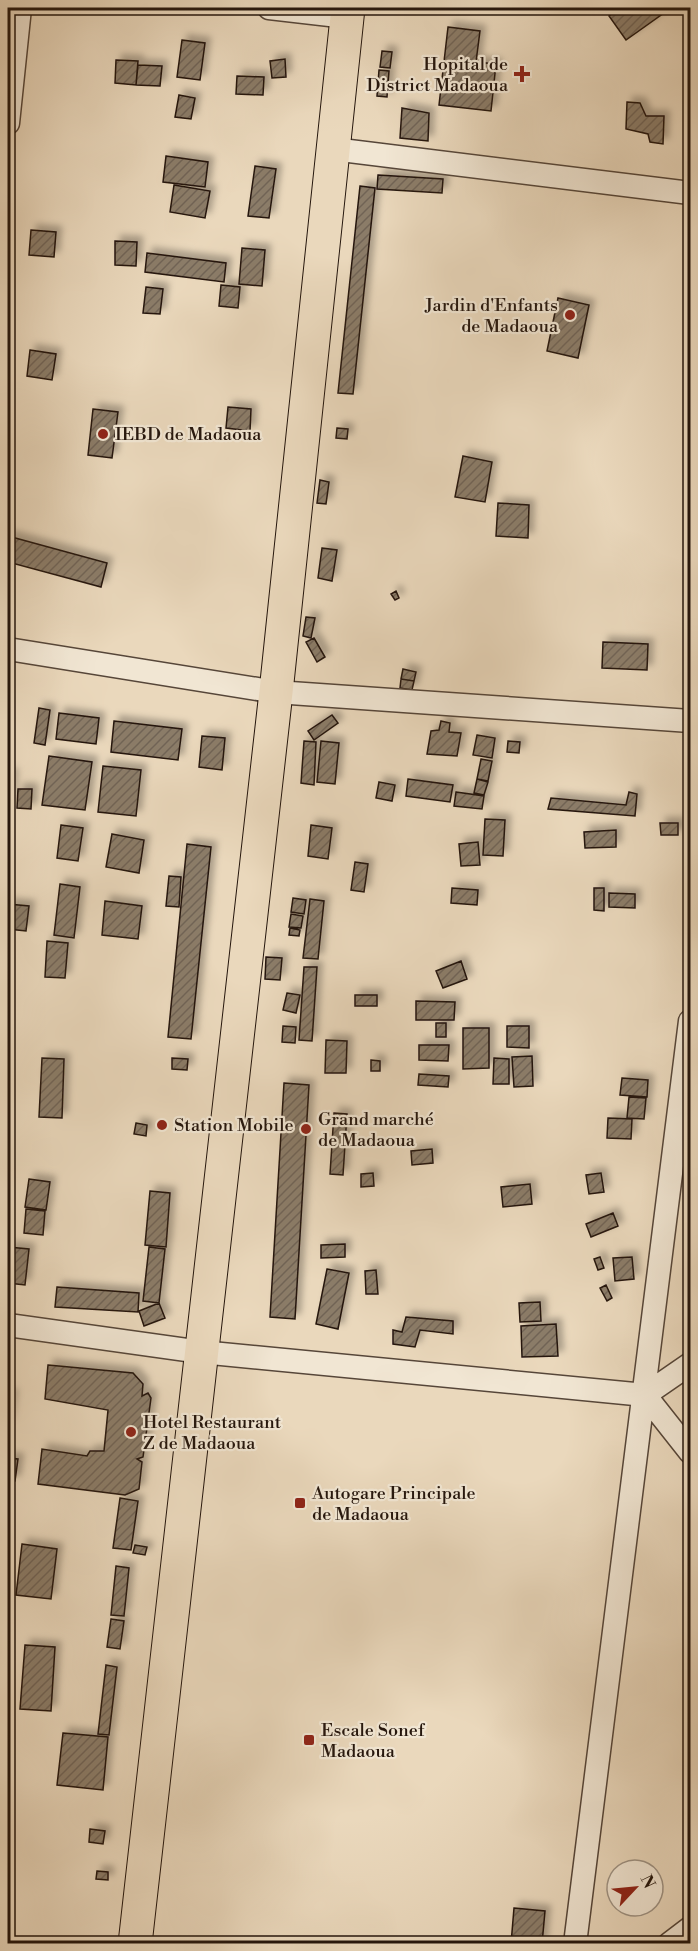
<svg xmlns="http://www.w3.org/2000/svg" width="698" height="1951" viewBox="0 0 698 1951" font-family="'Libre Bodoni',serif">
	<defs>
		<pattern id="building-hatch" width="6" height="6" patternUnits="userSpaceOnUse" patternTransform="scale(1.5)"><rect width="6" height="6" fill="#8b7b68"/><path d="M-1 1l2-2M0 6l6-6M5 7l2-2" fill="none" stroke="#716454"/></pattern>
		<filter id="shadow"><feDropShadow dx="5.5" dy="-5.5" stdDeviation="3" flood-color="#0004"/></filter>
	</defs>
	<rect width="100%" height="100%" fill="#ead8bc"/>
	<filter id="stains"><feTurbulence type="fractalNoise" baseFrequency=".00333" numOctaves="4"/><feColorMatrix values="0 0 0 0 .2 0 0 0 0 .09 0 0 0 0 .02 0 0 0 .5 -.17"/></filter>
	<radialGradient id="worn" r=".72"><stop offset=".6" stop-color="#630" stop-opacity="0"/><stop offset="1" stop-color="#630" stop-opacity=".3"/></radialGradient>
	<path fill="url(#building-hatch)" stroke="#25160d" stroke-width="1.5" filter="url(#shadow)" d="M620 8H671L626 40 609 16Z
		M448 27 480 31 476 62 496 64 491 111 439 105Z
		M182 40 205 43 200 80 177 77Z
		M382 51 392 52 390 68 380 67Z
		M285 59 286 77 272 78 270 61Z
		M116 60 138 61 136 85 115 83Z
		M138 65 162 66 160 86 136 85Z
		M379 70 389 71 387 97 377 96Z
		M237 76 264 77 263 95 236 94Z
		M179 95 195 98 191 119 175 117Z
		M627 102 640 103 646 116H664L663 144 650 142 648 134 626 129Z
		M690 107V136H688Z
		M402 108 429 113 428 141 400 138Z
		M166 156 208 162 205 187 163 182Z
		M255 166 276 169 269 218 248 216Z
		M378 175 443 179 442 193 377 189Z
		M174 185 210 191 205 218 170 212Z
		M360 186 375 188 353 394 338 393Z
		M31 230 56 232 54 257 29 255Z
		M115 241 137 242 136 266 115 265Z
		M242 248 265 250 262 286 239 284Z
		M147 253 226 263 224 282 145 272Z
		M221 285 240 287 238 308 219 306Z
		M146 287 163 289 160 314 143 313Z
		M558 298 589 305 578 358 547 351Z
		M30 350 56 354 52 380 27 376Z
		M228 407 251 409 250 431 226 428Z
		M93 409 118 412 112 458 88 455Z
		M337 428 348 429 347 439 336 438Z
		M463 456 492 462 485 502 455 497Z
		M320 480 329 482 326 504 317 503Z
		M498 503 529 505 528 538 496 536Z
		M8 536 107 563 101 587 8 562Z
		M322 548 337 550 332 581 318 578Z
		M396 591 399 598 395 600 391 594Z
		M306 617 315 618 311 638 303 636Z
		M314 638 325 657 317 662 306 642Z
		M603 642 648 644 647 670 602 668Z
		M403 669 416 672 414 681 401 679Z
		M401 679 414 681 412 690 400 688Z
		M39 708 50 710 45 745 34 743Z
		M59 713 99 718 96 744 56 739Z
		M332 715 338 723 314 740 308 731Z
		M114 721 182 729 178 760 111 752Z
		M441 721 450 723 449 732 461 733 457 756 427 754 431 731 439 730Z
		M477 735 495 738 492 758 473 755Z
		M202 736 225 738 222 770 199 767Z
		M304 741 316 742 314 785 301 783Z
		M321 741 339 743 335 784 317 782Z
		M508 741 520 742 519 753 507 752Z
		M49 756 92 762 85 810 42 805Z
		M481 759 492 761 488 781 477 779Z
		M103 766 141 770 136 816 98 812Z
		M8 774H12L10 804H8Z
		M408 779 453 785 450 802 406 796Z
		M477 779 488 782 484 795 474 793Z
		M379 782 395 785 392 801 376 798Z
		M18 789H32L31 809 17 808Z
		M456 792 484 796 482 809 454 806Z
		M629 792 637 794 635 816 548 809 551 798 626 805Z
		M485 819 505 820 503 856 483 855Z
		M660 823H678V835H661Z
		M61 825 83 828 78 861 57 858Z
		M311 825 332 828 328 859 308 856Z
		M616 830V847L585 848 584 832Z
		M112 834 144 840 139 873 106 867Z
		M478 842 480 865 461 866 459 844Z
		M187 844 211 847 191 1039 168 1037Z
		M355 862 368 864 364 892 351 890Z
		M169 876 181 877 179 907 166 906Z
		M60 884 80 887 74 938 54 935Z
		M452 888 478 890 477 905 451 903Z
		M594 888H604V911L594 910Z
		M609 893 635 894V908L609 907Z
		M293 898 306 900 304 914 291 912Z
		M310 899 324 901 318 959 303 958Z
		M105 901 142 906 138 939 102 935Z
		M8 904 29 906 26 931 8 929Z
		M291 914 303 916 301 928 289 927Z
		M290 928 300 930 299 936 289 935Z
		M47 941 68 943 65 978 45 977Z
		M266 957 282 958 280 980 265 979Z
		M461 961 467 979 443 988 436 971Z
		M304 967H317L312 1041 299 1040Z
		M287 993 300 995 296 1013 283 1010Z
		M355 995H377V1006H355Z
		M416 1001 455 1002 454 1020H416Z
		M436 1023H446V1037H436Z
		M283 1026 296 1027 295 1043 282 1042Z
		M507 1026H529V1048L507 1047Z
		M463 1028H489V1068L463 1069Z
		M326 1040 347 1041 346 1073H325Z
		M419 1045H449L448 1061 419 1060Z
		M532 1056 533 1086 514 1087 512 1057Z
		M42 1058 64 1059 62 1118 39 1117Z
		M172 1058 188 1059 187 1070 172 1069Z
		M494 1058 509 1059V1084H493Z
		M371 1060 380 1061V1071H371Z
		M419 1074 449 1076 448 1087 418 1085Z
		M622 1078 648 1080 647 1097 620 1095Z
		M284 1083 309 1085 295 1319 270 1317Z
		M629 1097 646 1098 644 1119 627 1118Z
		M334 1113 347 1114 343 1175 330 1174Z
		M608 1118 632 1119 631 1139 607 1138Z
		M136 1123 147 1125 146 1136 134 1134Z
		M432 1149 433 1163 412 1165 411 1151Z
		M373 1173 374 1186 361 1187V1174Z
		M601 1173 604 1192 589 1194 586 1175Z
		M29 1179 50 1182 46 1210 25 1207Z
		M530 1184 532 1204 503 1207 501 1187Z
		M150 1191 170 1193 166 1247 145 1245Z
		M26 1209 45 1211 43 1235 24 1233Z
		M613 1213 618 1226 591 1237 586 1224Z
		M345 1244V1257L321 1258V1245Z
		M8 1247 29 1249 25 1285 8 1283Z
		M149 1247 165 1249 159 1303 143 1301Z
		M600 1257 604 1268 598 1270 594 1259Z
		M632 1257 634 1279 615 1281 613 1258Z
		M327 1269 349 1273 338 1329 316 1324Z
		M376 1270 378 1294H366L365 1271Z
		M606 1285 612 1298 607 1301 600 1288Z
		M57 1287 139 1293 138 1312 55 1307Z
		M540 1302 541 1321 520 1322 519 1303Z
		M159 1303 165 1318 144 1326 139 1311Z
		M406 1317 453 1321V1334L420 1330 415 1347 393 1344V1330L402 1332Z
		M556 1324 558 1356 522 1357 521 1326Z
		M48 1365 133 1373 143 1384 142 1396 148 1393 151 1398 143 1457 137 1459 142 1462 139 1489 125 1495 38 1484 42 1449 87 1456 90 1451H104L108 1410 45 1399Z
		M8 1394 12 1395 8 1424Z
		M8 1458 18 1459 15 1481 8 1480Z
		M120 1498 138 1501 131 1550 113 1548Z
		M22 1544 57 1549 51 1599 16 1595Z
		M135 1545 147 1547 145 1555 133 1553Z
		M116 1566 129 1568 124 1616 111 1615Z
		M111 1619 124 1621 120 1649 107 1647Z
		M25 1645 55 1647 51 1711 20 1709Z
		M106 1665 117 1667 109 1735 98 1734Z
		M63 1733 108 1737 103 1790 57 1785Z
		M90 1829 105 1831 103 1844 89 1842Z
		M97 1871 108 1872V1880L96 1879Z
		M514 1908 545 1911 542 1944H511Z"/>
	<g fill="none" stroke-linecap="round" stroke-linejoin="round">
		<defs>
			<path id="minor" d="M269 8 347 17
				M8 123 20 8
				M333 149 690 193
				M8 649 276 692 690 721
				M8 1325 201 1352 645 1395 690 1364
				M645 1395 690 1452
				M575 1944 690 1021
				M669 1944 690 1928"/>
			<path id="trunk" d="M135 1944 276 692 348 8"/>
		</defs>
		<use href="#minor" stroke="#564639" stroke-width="25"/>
		<use href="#trunk" stroke="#25160d" stroke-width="35"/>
		<use href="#minor" stroke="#f1e6d3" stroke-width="22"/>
		<use href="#trunk" stroke="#ead8bc" stroke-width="33"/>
	</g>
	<g fill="#8f2418" stroke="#f1e6d3" stroke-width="2">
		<path d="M519 65h6v6h6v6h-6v6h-6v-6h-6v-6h6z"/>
		<circle cx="570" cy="315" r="6"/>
		<circle cx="103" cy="434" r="6"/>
		<circle cx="162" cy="1125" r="6"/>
		<circle cx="306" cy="1129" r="6"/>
		<circle cx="131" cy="1432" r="6"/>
		<rect x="294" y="1497" width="12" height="12" rx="3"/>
		<rect x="303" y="1734" width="12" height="12" rx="3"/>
	</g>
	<g text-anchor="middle" stroke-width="4.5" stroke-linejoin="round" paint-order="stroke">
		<g font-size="18" fill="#25160d" stroke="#f1e6d3" text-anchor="start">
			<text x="508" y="70" text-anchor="end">Hopital de<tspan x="508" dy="21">District Madaoua</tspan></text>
			<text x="558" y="311" text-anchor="end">Jardin d'Enfants<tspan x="558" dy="21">de Madaoua</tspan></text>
			<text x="115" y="440">IEBD de Madaoua</text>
			<text x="318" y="1125">Grand marché<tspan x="318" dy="21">de Madaoua</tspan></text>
			<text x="174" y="1131">Station Mobile</text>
			<text x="143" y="1428">Hotel Restaurant<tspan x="143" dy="21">Z de Madaoua</tspan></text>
			<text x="312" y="1499">Autogare Principale<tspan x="312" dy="21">de Madaoua</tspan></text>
			<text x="321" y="1736">Escale Sonef<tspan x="321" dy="21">Madaoua</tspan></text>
		</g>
	</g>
	<rect width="698" height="1951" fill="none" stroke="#ead8bc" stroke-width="30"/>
	<rect x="9" y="9" width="680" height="1933" fill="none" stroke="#25160d" stroke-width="3"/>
	<rect x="15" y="15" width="668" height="1921" fill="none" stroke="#25160d" stroke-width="1.5"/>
	<g transform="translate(635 1888) rotate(64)"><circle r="28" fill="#f1e6d3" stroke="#9f9384" stroke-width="1.5"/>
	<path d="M0-4.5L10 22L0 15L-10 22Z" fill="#8f2418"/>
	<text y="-9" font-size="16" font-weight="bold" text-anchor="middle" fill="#25160d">N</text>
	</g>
	<rect width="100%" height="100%" filter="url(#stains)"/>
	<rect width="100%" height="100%" fill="url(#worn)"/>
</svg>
